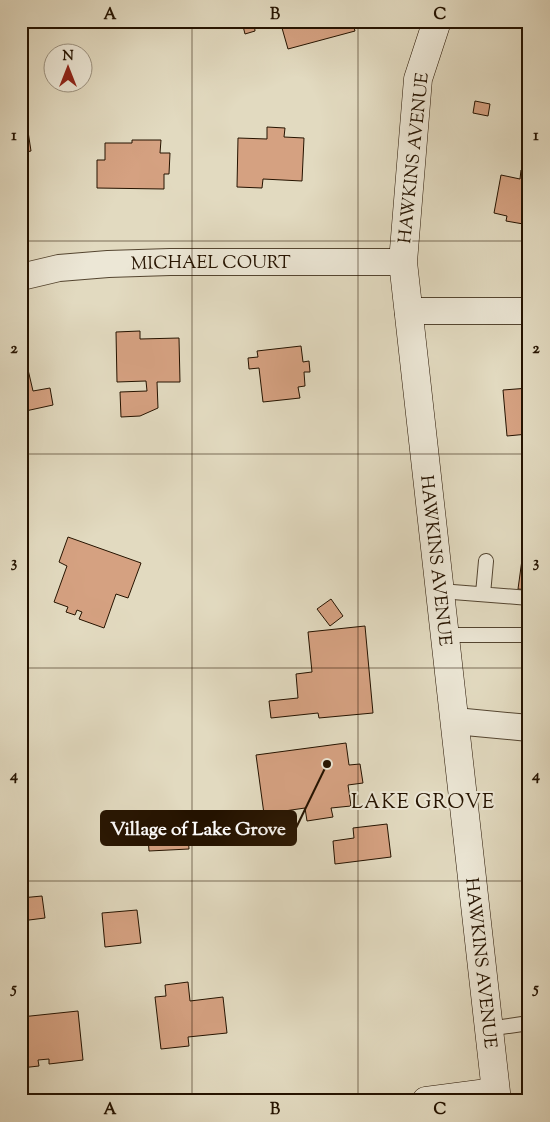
<svg xmlns="http://www.w3.org/2000/svg" width="550" height="1122" viewBox="0 0 550 1122" font-family="'Sorts Mill Goudy',serif">
	<rect width="100%" height="100%" fill="#e2dac0"/>
	<filter id="stains"><feTurbulence type="fractalNoise" baseFrequency=".004" numOctaves="4"/><feColorMatrix values="0 0 0 0 .2 0 0 0 0 .09 0 0 0 0 .02 0 0 0 .5 -.17"/></filter>
	<radialGradient id="worn" r=".72"><stop offset=".6" stop-color="#630" stop-opacity="0"/><stop offset="1" stop-color="#630" stop-opacity=".3"/></radialGradient>
	<path fill="#d5a181" stroke="#251300" d="M236 21H254L255 31 245 34 243 26 238 27Z
		M280 21H352L355 31 288 49Z
		M475 101 490 104 488 116 473 113Z
		M21 112H25L31 151 21 153Z
		M267 127 285 128 284 137 304 138 302 181 263 179 262 188 237 187 238 138 267 139Z
		M132 140H161L160 153H170L169 174H164V189L97 188V160H105V143H132Z
		M521 170 529 172V225L506 221 507 216 494 213 501 175 520 179Z
		M140 331V339L179 338 180 382H157L158 408 140 416 121 417 120 392 147 391 146 381 117 382 116 332Z
		M301 346 303 362 309 361 310 372H304L305 386 298 387 300 398 263 402 259 368 249 369 248 358 258 357 257 351Z
		M26 361 33 391 50 388 53 405 21 412V362Z
		M529 388V439L528 434 507 436 503 390Z
		M68 537 141 563 128 598 116 594 104 628 79 619 82 612 77 610 75 615 66 612 68 607 54 602 67 566 59 562Z
		M524 545 529 546V590L518 589Z
		M331 599 343 616 330 626 317 609Z
		M365 626 373 713 319 718 318 713 271 718 269 701 298 698 296 674 312 672 308 632Z
		M22 669 24 737H21V669Z
		M346 743 349 765 360 764 363 783 348 785 351 806 331 808 333 817 307 821 305 808 264 814 256 755Z
		M387 824 391 857 335 864 333 841 354 838 353 828Z
		M188 835 189 849 149 851 148 837Z
		M42 896 45 918 21 921V898Z
		M137 910 141 943 105 947 102 913Z
		M188 982 190 1001 223 997 227 1033 188 1037 189 1046 161 1049 155 997 166 996 165 985Z
		M78 1011 83 1060 49 1064V1059L38 1060 39 1066 21 1068V1017Z"/>
	<g fill="none" stroke-linecap="round" stroke-linejoin="round">
		<defs>
			<path id="lane" d="M440 591 529 598
				M483 594 486 561
				M445 635H529
				M488 1029 529 1023"/>
			<g id="street">
				<path id="s1" d="M21 277 59 268 108 264 170 262H403"/>
				<path d="M408 311H529"/>
				<path d="M455 721 529 728"/>
			</g>
			<g id="secondary">
				<path id="s2" d="M437 21 418 79 403 262 497 1101"/>
				<path d="M426 1101 495 1092"/>
			</g>
		</defs>
		<use href="#lane" stroke="#544530" stroke-width="16"/>
		<use href="#street" stroke="#544530" stroke-width="28"/>
		<use href="#secondary" stroke="#251300" stroke-width="29"/>
		<use href="#lane" stroke="#ece7d6" stroke-width="14"/>
		<use href="#street" stroke="#ece7d6" stroke-width="26"/>
		<use href="#secondary" stroke="#ece7d6" stroke-width="28"/>
	</g>
	<path fill="none" stroke="#251300" stroke-width="1" stroke-opacity="0.55" d="M192 21V1101M358 21V1101M21 241H529M21 454H529M21 668H529M21 881H529"/>
	<g text-anchor="middle" stroke-width="4" stroke-linejoin="round" paint-order="stroke">
		<g font-size="18" fill="#251300" stroke="#ece7d6">
			<text transform="translate(413 158) rotate(-84)" y="6">HAWKINS AVENUE</text>
			<text dy="6" stroke="none"><textPath href="#s1" startOffset="191">MICHAEL COURT</textPath></text>
			<text dy="6" stroke="none"><textPath href="#s2" startOffset="545">HAWKINS AVENUE</textPath></text>
			<text dy="6" stroke="none"><textPath href="#s2" startOffset="950">HAWKINS AVENUE</textPath></text>
		</g>
		<g font-size="20" letter-spacing="1" fill="#251300" stroke="#ece7d6">
			<text x="423" y="808">LAKE GROVE</text>
		</g>
	</g>
	<path fill="none" stroke="#251300" stroke-width="2" d="M327 764L296 828"/>
	<circle fill="#251300" stroke="#ece7d6" stroke-width="2" cx="327" cy="764" r="5"/>
	<rect fill="#251300" stroke="#251300" stroke-width="2" x="101" y="811" width="195" height="34" rx="5"/>
	<g font-size="19" text-anchor="middle" font-weight="bold" fill="#fff">
		<text x="198" y="835">Village of Lake Grove</text>
	</g>
	<rect width="550" height="1122" fill="none" stroke="#e2dac0" stroke-width="55"/>
	<g transform="translate(68 68)"><circle r="24" fill="#ece7d6" stroke="#9c9280"/>
	<path d="M0-4L9 19L0 12L-9 19Z" fill="#8f2418"/>
	<text y="-8" font-size="14" font-weight="bold" text-anchor="middle" fill="#251300">N</text>
	</g>
	<rect x="28" y="28" width="494" height="1066" fill="none" stroke="#251300" stroke-width="2"/>
	<g font-size="16" text-anchor="middle" font-weight="bold" fill="#251300">
		<text x="110" y="19">A</text>
		<text x="275" y="19">B</text>
		<text x="440" y="19">C</text>
		<text x="14" y="140">1</text>
		<text x="536" y="140">1</text>
		<text x="14" y="353">2</text>
		<text x="536" y="353">2</text>
		<text x="14" y="567">3</text>
		<text x="536" y="567">3</text>
		<text x="14" y="780">4</text>
		<text x="536" y="780">4</text>
		<text x="14" y="993">5</text>
		<text x="536" y="993">5</text>
		<text x="110" y="1114">A</text>
		<text x="275" y="1114">B</text>
		<text x="440" y="1114">C</text>
	</g>
	<rect width="100%" height="100%" filter="url(#stains)"/>
	<rect width="100%" height="100%" fill="url(#worn)"/>
</svg>
